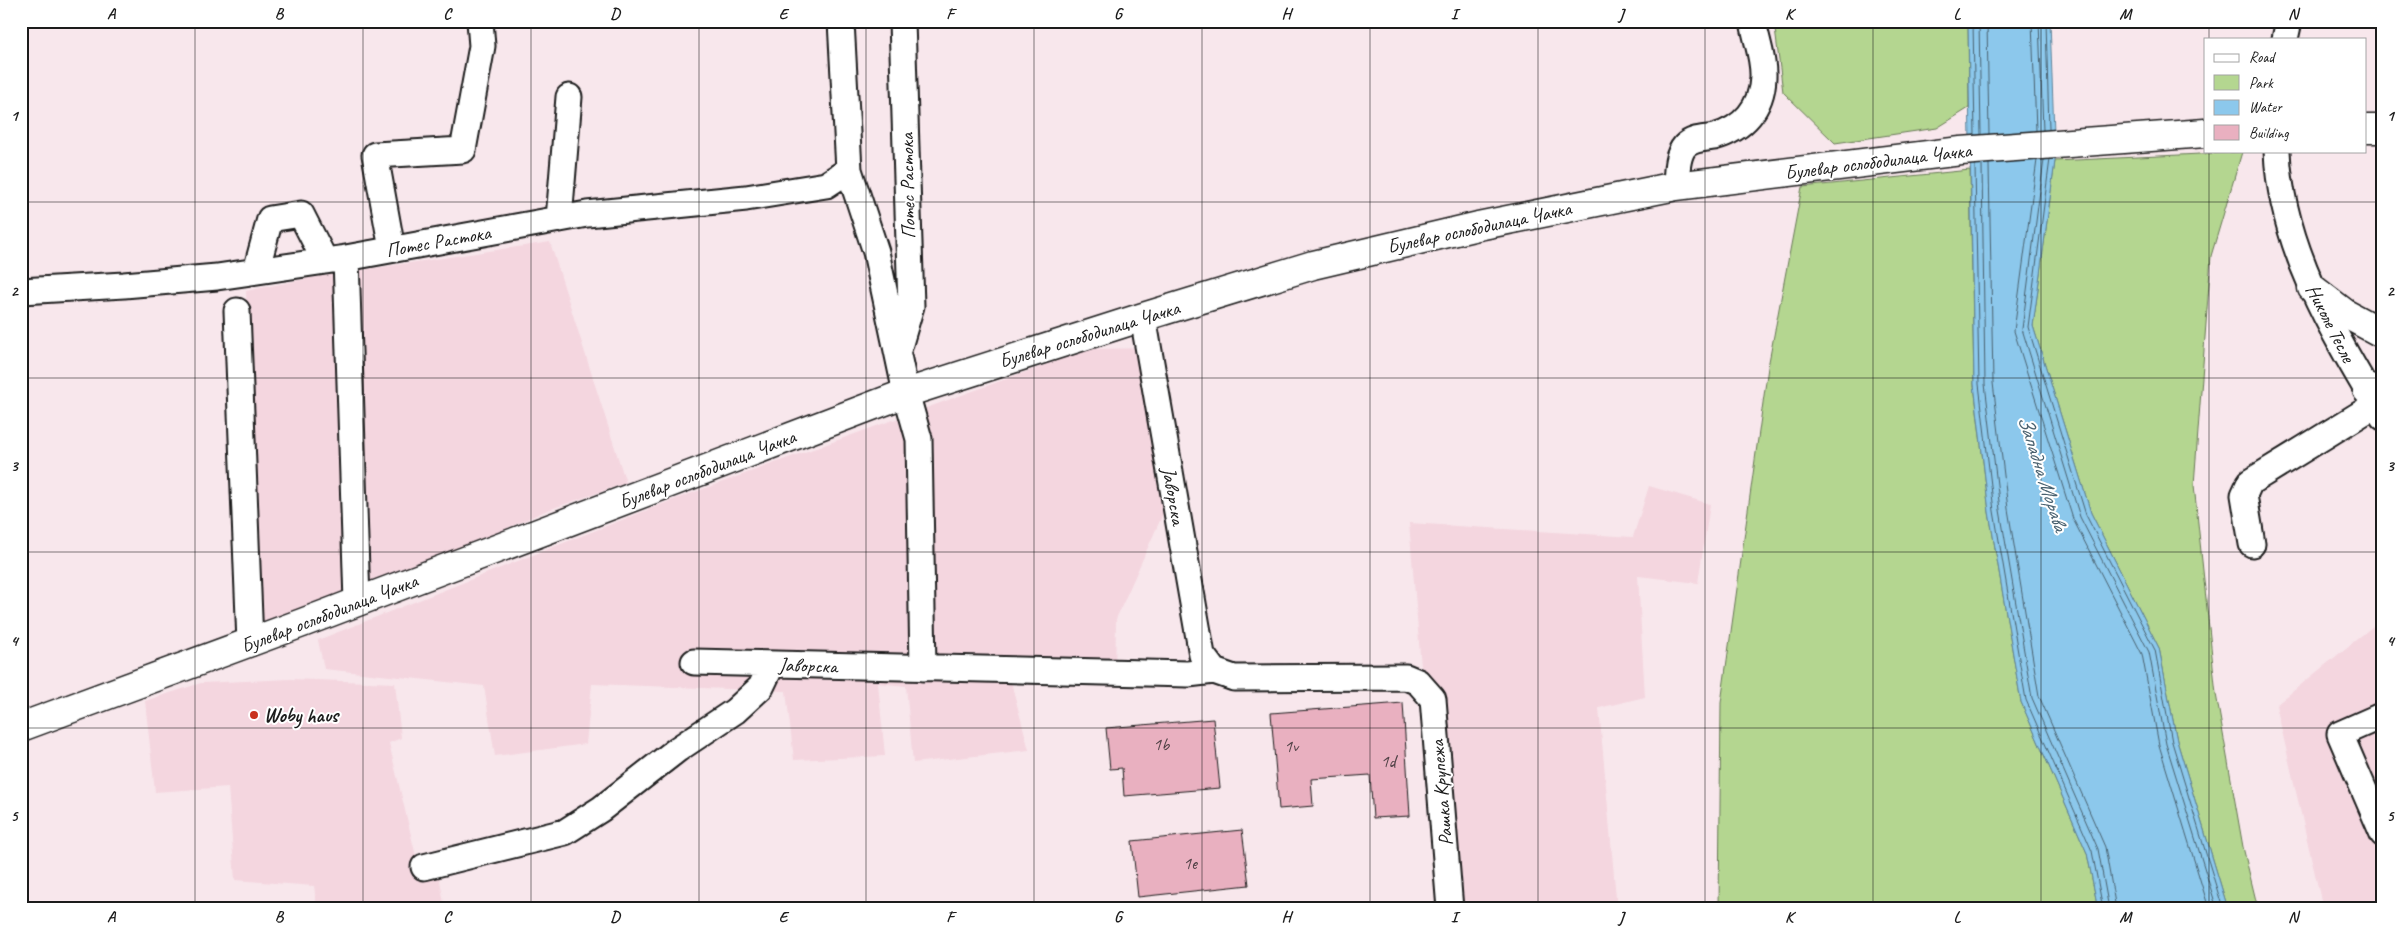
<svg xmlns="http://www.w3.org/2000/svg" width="2404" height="930" viewBox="0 0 2404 930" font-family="Caveat,sans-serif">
	<rect width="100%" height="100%" fill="#f8e7ec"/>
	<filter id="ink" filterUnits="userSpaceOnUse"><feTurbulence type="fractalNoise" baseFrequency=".02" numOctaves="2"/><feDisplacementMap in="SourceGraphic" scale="10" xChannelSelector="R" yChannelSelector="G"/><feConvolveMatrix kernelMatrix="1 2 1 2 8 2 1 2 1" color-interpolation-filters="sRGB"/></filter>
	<g filter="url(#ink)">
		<path fill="#f4d6df" d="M550 242 626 483 545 511 437 560 358 586 264 631 256 578 246 291 315 277Z
			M1156 348 1174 489 1116 619 1115 682H1011L1029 750 913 763 906 686 878 683 885 756 794 760 786 691 592 684 586 744 495 756 484 686 324 669 318 640 670 501 1089 349Z
			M1649 486 1710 504 1698 583 1638 576 1645 697 1599 708 1617 909H1462L1423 690 1409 523 1633 537Z
			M2383 618V909H2323L2276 705Z
			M290 679 395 683 401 738 389 743 420 873 439 875 445 909H317L314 886 235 880 228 787 155 792 145 701 201 683Z"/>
		<path fill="#b4d690" stroke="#687956" d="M1774 21H1968L1969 108 1937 128 1835 143 1783 92Z
			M2242 152 2211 256 2194 485 2216 694 2243 847 2258 909H2228L2177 741 2159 648 2091 513 2033 326 2055 161Z
			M1970 170 1974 385 1989 512 2021 702 2087 853 2098 909H1719L1721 703 1768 367 1802 187Z"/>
		<path fill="#8cc8ec" stroke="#5f8399" d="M1968 21H2050L2055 161 2033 326 2091 513 2159 648 2177 741 2228 909H2098L2087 853 2021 702 1989 512 1974 384Z"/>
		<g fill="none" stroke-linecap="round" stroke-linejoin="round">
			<path stroke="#49616f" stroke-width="1" d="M1973 21 1975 135
				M1979 21 1981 134
				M1987 21 1989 134
				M2032 21 2036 130
				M2039 21 2043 130
				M2046 21 2049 129
				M2050 159 2028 327 2086 515 2155 650 2172 742 2223 909
				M2037 160 2014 331 2073 519 2142 654 2159 745 2209 909
				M2044 160 2022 329 2080 517 2149 652 2166 744 2217 909
				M1989 164 1993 383 2008 509 2039 696 2105 847 2116 909
				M1975 165 1979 384 1994 511 2026 700 2092 851 2103 909
				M1982 165 1985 384 2000 510 2032 698 2098 849 2109 909"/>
		</g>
		<path fill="#e9b0c0" stroke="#1c1c1c" d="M1403 703 1410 816 1373 818 1370 775 1311 779 1313 806 1279 809 1271 713Z
			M1213 719 1220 788 1124 796 1122 768 1110 769 1106 728Z
			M1242 830 1249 885 1138 897 1132 841Z"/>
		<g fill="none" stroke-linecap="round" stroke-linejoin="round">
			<defs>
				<path id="minor" d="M841 21 849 170 876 252 906 393 919 439 923 668
					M2285 39 2289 21
					M2277 151C2281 248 2335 336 2383 417
					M1676 186C1677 173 1676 156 1685 146 1693 138 1703 139 1714 137 1743 129 1762 108 1763 77 1764 58 1756 40 1753 21
					M559 219 569 97
					M392 249 375 155 463 150 482 46 480 21
					M346 258 357 602
					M256 271 270 219 301 214 325 261
					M21 291 124 285 217 277 346 258 587 214 746 198 826 185 849 170
					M237 311 250 643
					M1143 317 1202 655 1214 671 1234 678 1406 677 1418 682 1433 699 1450 909
					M899 347 911 306 902 21
					M2252 544 2244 495 2250 482 2375 405
					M694 662 1188 674 1214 671
					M2383 715 2340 734 2383 834
					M424 867 565 832 601 809 678 749 735 711 761 687 772 664"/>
				<path id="major" d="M2365 129H2383
					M2312 288 2346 314 2383 334
					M2367 390 2383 387
					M21 727 302 623 906 393 1143 317 1313 265 1478 226 1676 186 1961 151 2205 133"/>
			</defs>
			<use href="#minor" stroke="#1c1c1c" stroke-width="29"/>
			<use href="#major" stroke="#1c1c1c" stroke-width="31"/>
			<use href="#minor" stroke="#fff" stroke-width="25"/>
			<use href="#major" stroke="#fff" stroke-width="28"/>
		</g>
	</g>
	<path fill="none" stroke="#1c1c1c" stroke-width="1" stroke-opacity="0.55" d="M195 21V909M363 21V909M531 21V909M699 21V909M866 21V909M1034 21V909M1202 21V909M1370 21V909M1538 21V909M1705 21V909M1873 21V909M2041 21V909M2209 21V39M2209 151V909M21 202H2383M21 378H2383M21 552H2383M21 728H2383"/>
	<circle fill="#c8321e" stroke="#fff" stroke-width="2" cx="254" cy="715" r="5"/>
	<g text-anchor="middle" stroke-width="4" stroke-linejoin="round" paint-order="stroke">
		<g font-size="18" fill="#4f4145">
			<text x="1161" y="750">1b</text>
			<text x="1291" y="752">1v</text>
			<text x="1388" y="767">1d</text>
			<text x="1190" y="869">1e</text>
		</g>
		<g font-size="20" fill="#1c1c1c" stroke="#fff">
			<text transform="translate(1878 161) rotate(-7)" y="7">Булевар ослободилаца Чачка</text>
			<text transform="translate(907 186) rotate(-91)" y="7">Потес Растока</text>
			<text transform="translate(1479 227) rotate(-12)" y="7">Булевар ослободилаца Чачка</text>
			<text transform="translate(438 241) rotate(-10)" y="7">Потес Растока</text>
			<text transform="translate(2331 323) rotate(63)" y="7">Николе Тесле</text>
			<text transform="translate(1089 334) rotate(-17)" y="7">Булевар ослободилаца Чачка</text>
			<text transform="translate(707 469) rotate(-21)" y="7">Булевар ослободилаца Чачка</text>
			<text transform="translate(1174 496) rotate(80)" y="7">Јаворска</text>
			<text transform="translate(329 613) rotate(-21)" y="7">Булевар ослободилаца Чачка</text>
			<text transform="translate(808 665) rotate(2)" y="7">Јаворска</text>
			<text transform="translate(1441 793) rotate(-95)" y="7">Рашка Крупежа</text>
		</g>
		<g font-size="20" font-weight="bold" fill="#1c1c1c" stroke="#fff" text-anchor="start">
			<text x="264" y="722">Woby haus</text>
		</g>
		<g font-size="21" font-style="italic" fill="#49616f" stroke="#fff">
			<text transform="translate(2043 473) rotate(72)" y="7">Западна Морава</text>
		</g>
	</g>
	<rect width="2404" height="930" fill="none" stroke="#fff" stroke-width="55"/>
	<rect x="2204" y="38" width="162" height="115" fill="#ffffff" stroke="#a4a4a4"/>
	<rect x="2214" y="54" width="25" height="8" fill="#ffffff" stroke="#a4a4a4"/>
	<text x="2249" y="62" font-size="15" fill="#1c1c1c">Road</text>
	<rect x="2214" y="75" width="25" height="15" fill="#b4d690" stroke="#a4a4a4"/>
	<text x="2249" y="88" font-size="15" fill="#1c1c1c">Park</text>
	<rect x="2214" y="100" width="25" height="15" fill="#8cc8ec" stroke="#a4a4a4"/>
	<text x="2249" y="112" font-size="15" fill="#1c1c1c">Water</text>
	<rect x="2214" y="125" width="25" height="15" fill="#e9b0c0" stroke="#a4a4a4"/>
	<text x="2249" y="138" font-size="15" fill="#1c1c1c">Building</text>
	<rect x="28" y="28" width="2348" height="874" fill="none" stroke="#1c1c1c" stroke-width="2"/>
	<g font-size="16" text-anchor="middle" font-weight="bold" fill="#1c1c1c">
		<text x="111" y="19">A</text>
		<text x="279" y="19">B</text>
		<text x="447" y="19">C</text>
		<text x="615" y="19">D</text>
		<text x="783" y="19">E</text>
		<text x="950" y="19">F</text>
		<text x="1118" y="19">G</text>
		<text x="1286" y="19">H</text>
		<text x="1454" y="19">I</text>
		<text x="1621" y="19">J</text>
		<text x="1789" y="19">K</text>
		<text x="1957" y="19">L</text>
		<text x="2125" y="19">M</text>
		<text x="2293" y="19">N</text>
		<text x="14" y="121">1</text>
		<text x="2390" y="121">1</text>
		<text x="14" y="296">2</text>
		<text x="2390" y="296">2</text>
		<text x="14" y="471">3</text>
		<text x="2390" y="471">3</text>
		<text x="14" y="646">4</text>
		<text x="2390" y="646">4</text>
		<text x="14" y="821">5</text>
		<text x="2390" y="821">5</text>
		<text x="111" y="922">A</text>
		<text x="279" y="922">B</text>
		<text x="447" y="922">C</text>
		<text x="615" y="922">D</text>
		<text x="783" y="922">E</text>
		<text x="950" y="922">F</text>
		<text x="1118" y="922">G</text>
		<text x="1286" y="922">H</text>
		<text x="1454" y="922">I</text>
		<text x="1621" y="922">J</text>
		<text x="1789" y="922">K</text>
		<text x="1957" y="922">L</text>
		<text x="2125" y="922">M</text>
		<text x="2293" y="922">N</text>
	</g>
</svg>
